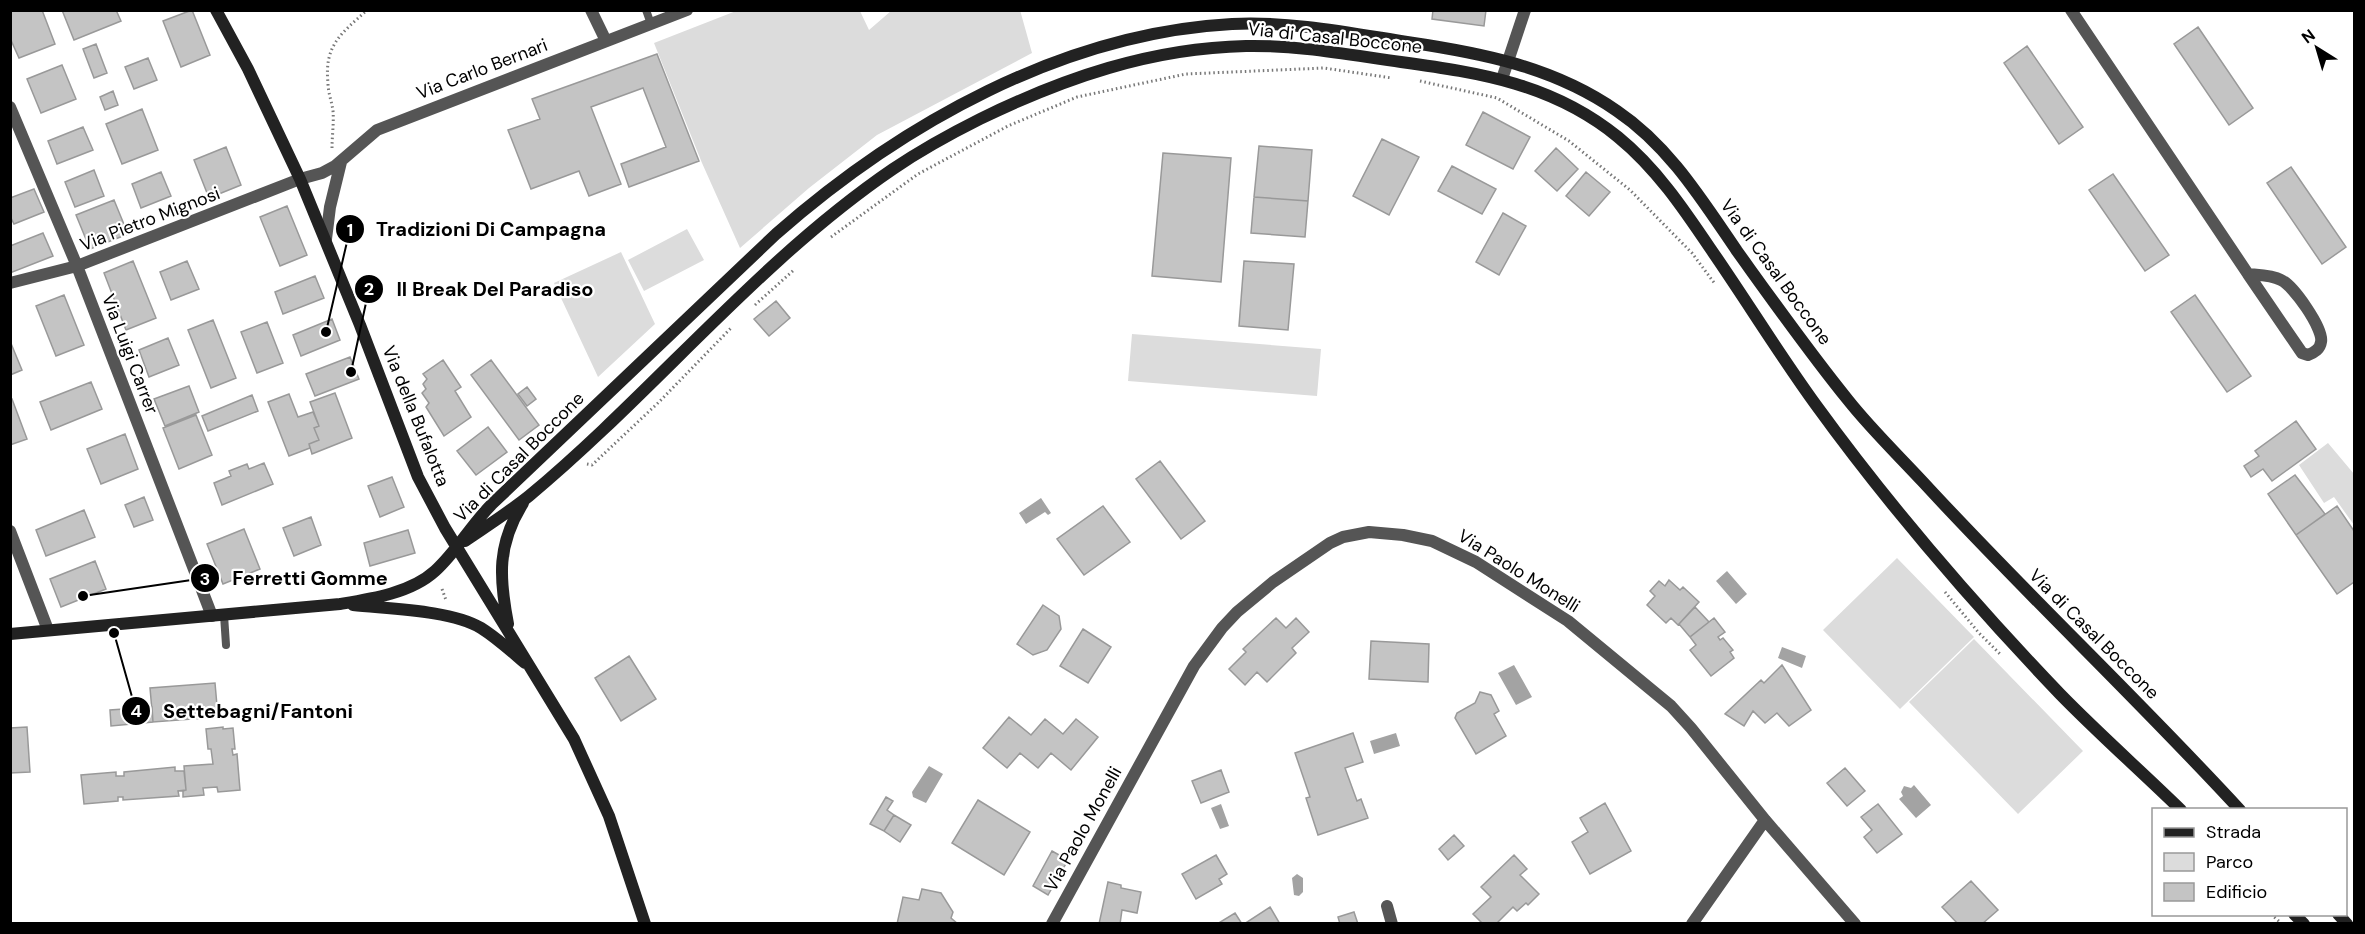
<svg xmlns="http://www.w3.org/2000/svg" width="2365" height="934" viewBox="0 0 2365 934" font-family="'DM Sans',sans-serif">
	<rect width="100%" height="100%" fill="#fff"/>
	<path fill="#dcdcdc" d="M1020 10 1032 53 877 135 809 188 740 248 702 163 654 43 736 11H860L869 30 891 11Z
		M687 229 704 260 644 291 628 260Z
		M621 252 655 324 598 377 554 283Z
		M1132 334 1321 349 1317 396 1128 381Z
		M2328 443 2354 474V525L2334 497 2324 503 2299 465Z
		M1897 558 1974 637 1900 709 1823 630Z
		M1974 639 2083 751 2018 814 1909 702Z"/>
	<path fill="#a3a3a3" d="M1041 498 1051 513 1048 515 1045 512 1026 524 1019 513Z
		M1727 571 1747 594 1736 604 1716 581Z
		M1782 647 1806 656 1802 668 1778 658Z
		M1514 665 1532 697 1516 705 1498 673Z
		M1396 733 1400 746 1374 754 1370 741Z
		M929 766 943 774 926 803 913 797 912 792Z
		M1914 785 1931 805 1916 818 1899 799 1903 796 1901 792 1904 786 1911 788Z
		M1221 804 1229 826 1220 829 1211 808Z
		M1297 874 1303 878V892L1299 896 1294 895 1292 878Z"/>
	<path fill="#c4c4c4" stroke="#999" stroke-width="1.5" d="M10 10H42L55 44 19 58 10 38Z
		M62 10H116L121 21 74 40Z
		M192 10 210 55 181 67 163 21Z
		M1433 10H1486L1484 26 1432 19Z
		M2198 27 2253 108 2229 125 2174 44Z
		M96 44 107 73 94 78 83 49Z
		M2027 46 2083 127 2059 144 2004 63Z
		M657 54 699 161 629 187 621 164 666 147 643 88 591 107 621 184 589 196 579 171 531 189 508 130 540 119 532 99Z
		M148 58 157 80 134 89 125 67Z
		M62 65 76 99 41 113 27 79Z
		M113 91 118 105 105 110 100 97Z
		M142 109 158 150 122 164 106 124Z
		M1483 112 1530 137 1513 169 1466 145Z
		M83 127 93 150 57 164 48 141Z
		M1382 139 1419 157 1389 215 1353 196Z
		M1259 146 1312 150 1308 201 1254 197Z
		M226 147 241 185 209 198 194 160Z
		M1556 148 1578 169 1557 191 1535 171Z
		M1163 153 1231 158 1221 282 1152 276Z
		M1452 166 1496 189 1482 214 1438 191Z
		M2291 167 2346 247 2322 264 2267 183Z
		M94 170 104 196 75 207 65 182Z
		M161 172 171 196 141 208 132 184Z
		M1586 172 1610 192 1589 216 1566 196Z
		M2113 174 2169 255 2145 271 2089 190Z
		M34 189 44 212 14 224 10 216V198Z
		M1254 197 1308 201 1305 237 1251 233Z
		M114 200 128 234 90 249 76 215Z
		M287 206 307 255 280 266 260 217Z
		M1503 213 1526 226 1499 275 1476 262Z
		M43 233 53 256 10 273V246Z
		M133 261 156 318 126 330 104 273Z
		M187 261 199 289 171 300 160 272Z
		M1244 261 1294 264 1288 330 1239 326Z
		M315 276 324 298 283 314 275 292Z
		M64 295 84 345 56 356 36 306Z
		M2195 295 2251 376 2227 392 2171 312Z
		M776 301 790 318 769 336 754 319Z
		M332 319 340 340 301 356 293 335Z
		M213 320 236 378 211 388 188 330Z
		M267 322 283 363 257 373 241 332Z
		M168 338 179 365 149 377 139 350Z
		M10 341 22 370 10 375Z
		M350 357 359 379 315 396 306 374Z
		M443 360 461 387 455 391 471 417 444 436 426 407 429 403 422 393 426 389 423 384 427 379 423 374Z
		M491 360 539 425 519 440 471 375Z
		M91 382 102 409 51 430 40 402Z
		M189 386 199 412 165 426 154 399Z
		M527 387 536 399 527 406 518 394Z
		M335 393 352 438 312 454 309 444 319 440 314 428 319 426 310 402Z
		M289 394 298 417 313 412 319 426 314 428 319 440 309 444 310 448 289 456 268 402Z
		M252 395 258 411 208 431 202 416Z
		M12 399 27 439 10 445V400Z
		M196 415 212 455 179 469 163 428Z
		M2296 421 2316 449 2272 481 2263 469 2251 477 2244 466 2259 456 2255 451Z
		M488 427 507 452 476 475 457 451Z
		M125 434 138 469 101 484 87 449Z
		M1160 461 1205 521 1181 539 1136 479Z
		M264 463 273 484 222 505 214 483 231 476 229 471 247 464 249 469Z
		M2295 475 2325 514 2296 535 2268 494Z
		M392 477 404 507 380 517 368 486Z
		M144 497 153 520 134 527 125 505Z
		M1103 506 1130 542 1084 575 1057 539Z
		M2337 506 2354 531V582L2337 594 2296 535Z
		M84 510 95 537 46 556 36 530Z
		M311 517 321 545 294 556 283 528Z
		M244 529 260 569 223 584 207 544Z
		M408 530 415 553 370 566 364 543Z
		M95 561 106 589 61 607 50 579Z
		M1669 580 1680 590 1683 587 1699 602 1678 625 1671 618 1666 623 1647 605 1655 596 1650 591 1659 581 1665 586Z
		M1043 605 1059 616 1061 629 1047 650 1033 655 1017 644Z
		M1695 607 1709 622 1690 637 1679 624Z
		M1276 618 1286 628 1296 618 1309 632 1292 648 1296 653 1267 682 1257 672 1245 685 1229 669 1246 652 1243 649Z
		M1714 618 1725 632 1718 637 1720 640 1723 638 1733 650 1730 652 1734 658 1711 676 1690 650 1696 645 1690 637Z
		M1083 629 1111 647 1088 683 1060 666Z
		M1371 641 1429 644 1428 682 1369 679Z
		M629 656 656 699 621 721 595 678Z
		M1782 665 1811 710 1789 726 1777 713 1765 723 1753 711 1744 726 1725 714 1761 680 1764 683Z
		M215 683 218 717 153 722 150 688Z
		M1480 692 1491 695 1499 711 1494 714 1506 736 1476 754 1455 718 1457 713 1475 703Z
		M152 707 153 722 111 726 110 710Z
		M1009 717 1031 735 1045 719 1063 734 1076 719 1098 737 1071 770 1051 753 1038 768 1020 753 1007 768 983 748Z
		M27 727 30 772 10 773V728Z
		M223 727V729L233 728 235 749H232L233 755 237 754 240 790 218 792 217 787 203 788 204 795 183 797V791L186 790 184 766 213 764 211 749H208L206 729Z
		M1353 733 1363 762 1345 768 1357 801 1361 799 1368 818 1318 835 1306 798 1310 797 1295 753Z
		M175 767V771H184L186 790 178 791 179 796 123 800V797H118V801L84 804 81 775 116 772V776H124V772Z
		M1845 768 1865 791 1847 806 1827 783Z
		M1221 770 1229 792 1201 803 1192 781Z
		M886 797 893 801 887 810 894 815 884 831 870 824Z
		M978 800 1030 832 1004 875 952 843Z
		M1605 803 1631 851 1590 874 1572 842 1588 832 1580 818Z
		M1878 804 1902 834 1877 853 1864 837 1872 830 1861 817Z
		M894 815 911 825 900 842 884 831Z
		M1454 835 1464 846 1448 860 1439 849Z
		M1052 851 1068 860 1048 895 1033 886Z
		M1216 855 1227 874 1219 879 1222 884 1196 899 1182 874Z
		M1514 855 1527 869 1520 875 1539 894 1528 905 1526 903 1517 911 1513 907 1496 924H1483L1473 914 1491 897 1481 887Z
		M1971 881 1998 910 1982 924H1958L1942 907Z
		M1108 882 1121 885V888L1141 892 1137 913 1122 910 1120 924H1099Z
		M922 889 941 893 953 912 951 918 958 924H897L903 897 919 900Z
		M1270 907 1280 924H1244Z
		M1354 912 1358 924H1340L1338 917Z
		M1235 913 1242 924H1217Z"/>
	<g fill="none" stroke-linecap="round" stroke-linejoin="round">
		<path stroke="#777" stroke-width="3" stroke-dasharray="1.5 3" stroke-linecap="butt" d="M1420 81 1497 98 1569 141 1630 190 1692 253 1715 284
			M332 148C332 136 334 123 333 111 332 102 328 93 328 83 324 45 341 34 367 10
			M831 237 918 174 1008 126 1077 97 1186 74 1324 68 1392 78
			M755 305 795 269
			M587 464 592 465 659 402 731 328
			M442 589 446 600
			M1945 592 1979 633 2000 654
			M2271 914 2281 923"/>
		<path stroke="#555" stroke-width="8" d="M646 10 651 24
			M224 615 226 645"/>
		<path stroke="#555" stroke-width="12" d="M591 10 606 41
			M2071 10 2248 274
			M1502 79 1525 10
			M10 107 77 266 212 616
			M326 239 330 207 341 162
			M2248 274C2259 275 2272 275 2281 280 2293 285 2324 329 2321 342 2320 349 2315 352 2308 355L2302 353Z
			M10 283 77 266 300 179 322 173 335 166 377 130 687 10
			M10 531 48 630
			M1387 906 1392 924
			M1052 924 1194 666 1222 628 1237 612 1273 582 1330 543 1343 537 1369 532 1403 535 1432 541 1476 562 1568 621 1671 706 1691 728 1765 820 1855 924
			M1692 924 1765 820"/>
		<path stroke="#222" stroke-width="12" d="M216 10 248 69 300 179 360 325 418 477 445 528 574 739 609 816 645 924
			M465 541C487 526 509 512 529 496 654 392 758 261 893 169 921 150 950 134 980 119 1064 78 1151 48 1246 46 1298 45 1350 55 1401 62 1481 73 1553 84 1618 137 1656 168 1683 208 1710 248 1746 300 1779 354 1816 405 1890 507 1973 603 2060 694 2099 734 2141 771 2181 810
			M353 605C389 609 451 610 481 628 497 638 511 651 525 663
			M508 624C499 577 497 545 523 503
			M10 634 340 604C371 599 411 593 435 571 457 551 471 525 492 504L776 234C901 124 1063 33 1232 24 1291 21 1350 33 1407 42 1482 53 1554 67 1617 111 1669 146 1702 200 1737 251 1773 301 1809 352 1848 400 1871 429 1898 455 1923 482 2026 594 2137 698 2240 810
			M2294 914 2304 924
			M2338 914 2347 924"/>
	</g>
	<g text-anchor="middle" stroke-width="4.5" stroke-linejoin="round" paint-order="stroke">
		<g font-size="18" fill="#000" stroke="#fff">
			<text transform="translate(1335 38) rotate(6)" y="6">Via di Casal Boccone</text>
			<text transform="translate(482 69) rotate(-21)" y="6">Via Carlo Bernari</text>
			<text transform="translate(150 219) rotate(-21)" y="6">Via Pietro Mignosi</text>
			<text transform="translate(1776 272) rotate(54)" y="6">Via di Casal Boccone</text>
			<text transform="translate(130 354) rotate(69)" y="6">Via Luigi Carrer</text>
			<text transform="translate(416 416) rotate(68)" y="6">Via della Bufalotta</text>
			<text transform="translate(519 457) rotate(-45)" y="6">Via di Casal Boccone</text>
			<text transform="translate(1519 571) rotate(32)" y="6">Via Paolo Monelli</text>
			<text transform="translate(2094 634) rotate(45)" y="6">Via di Casal Boccone</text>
			<text transform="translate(1083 829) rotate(-61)" y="6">Via Paolo Monelli</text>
		</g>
	</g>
	<path fill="none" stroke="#000" stroke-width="2" d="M326 332L350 229M351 372L369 289M83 596L205 578M114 633L136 711"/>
	<g fill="#000" stroke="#fff" stroke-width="2">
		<circle cx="326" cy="332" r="6"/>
		<circle cx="351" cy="372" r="6"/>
		<circle cx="83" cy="596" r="6"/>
		<circle cx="114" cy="633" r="6"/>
		<circle cx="350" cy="229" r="15"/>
		<circle cx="369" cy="289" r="15"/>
		<circle cx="205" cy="578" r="15"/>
		<circle cx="136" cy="711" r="15"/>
	</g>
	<g font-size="18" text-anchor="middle" font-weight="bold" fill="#fff">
		<text x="350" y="236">1</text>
		<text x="369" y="295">2</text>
		<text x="205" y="585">3</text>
		<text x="136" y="717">4</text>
	</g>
	<g font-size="20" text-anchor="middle" font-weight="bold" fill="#000" stroke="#fff" stroke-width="4.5" stroke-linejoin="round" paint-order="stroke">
		<text x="491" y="236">Tradizioni Di Campagna</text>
		<text x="495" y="296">Il Break Del Paradiso</text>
		<text x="310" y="585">Ferretti Gomme</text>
		<text x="258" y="718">Settebagni/Fantoni</text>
	</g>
	<rect width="2365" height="934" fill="none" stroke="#000000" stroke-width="24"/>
	<rect x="2152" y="808" width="195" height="108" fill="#ffffff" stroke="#999999" stroke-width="1.5"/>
	<rect x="2164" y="828" width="30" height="9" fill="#222222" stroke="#999999" stroke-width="1.5"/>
	<text x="2206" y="838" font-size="18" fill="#000000">Strada</text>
	<rect x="2164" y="853" width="30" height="18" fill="#dcdcdc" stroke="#999999" stroke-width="1.5"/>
	<text x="2206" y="868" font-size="18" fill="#000000">Parco</text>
	<rect x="2164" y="883" width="30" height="18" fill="#c4c4c4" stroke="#999999" stroke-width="1.5"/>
	<text x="2206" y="898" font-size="18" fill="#000000">Edificio</text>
	<g transform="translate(2317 48) rotate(323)" stroke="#ffffff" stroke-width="4.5" paint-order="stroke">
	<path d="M0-4.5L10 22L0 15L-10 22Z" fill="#000000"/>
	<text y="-9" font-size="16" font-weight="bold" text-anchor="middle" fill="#000000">N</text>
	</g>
</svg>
